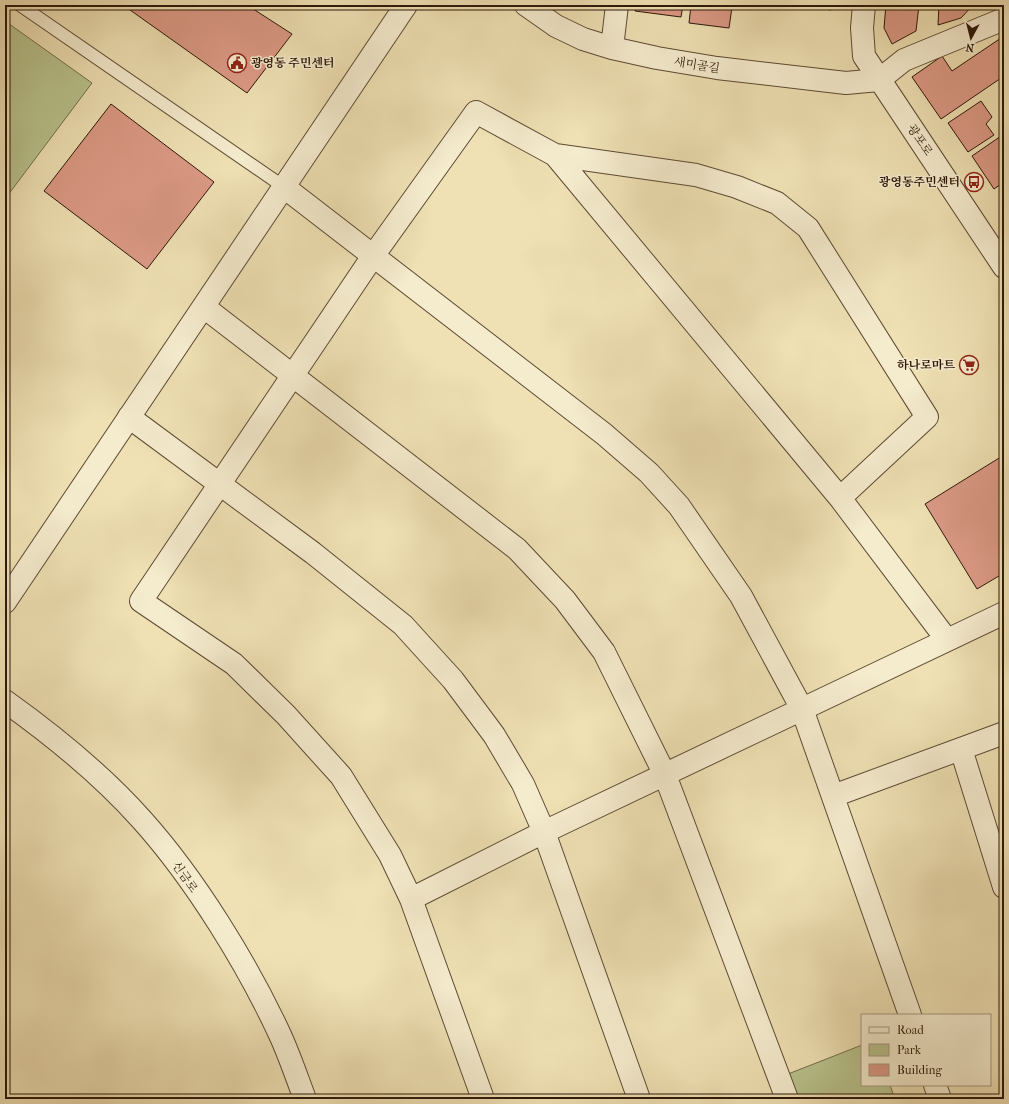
<svg xmlns="http://www.w3.org/2000/svg" width="1009" height="1104" viewBox="0 0 1009 1104" font-family="'IM FELL French Canon','Noto Serif KR',serif">
	<rect width="100%" height="100%" fill="#efe1b4"/>
	<filter id="stains"><feTurbulence type="fractalNoise" baseFrequency=".005" numOctaves="4"/><feColorMatrix values="0 0 0 0 .2 0 0 0 0 .09 0 0 0 0 .02 0 0 0 .5 -.17"/></filter>
	<radialGradient id="worn" r=".72"><stop offset=".6" stop-color="#630" stop-opacity="0"/><stop offset="1" stop-color="#630" stop-opacity=".3"/></radialGradient>
	<path fill="#b9c38d" stroke="#746e4c" d="M5 21 92 83 5 199Z
		M862 1045V1085H890L895 1099H792L783 1076Z"/>
	<path fill="#dc9a86" stroke="#2e180a" d="M123 5H247L292 34 247 93Z
		M636 5H683L681 17 635 11Z
		M691 5 732 7 729 28 689 23Z
		M801 5H832L831 10Z
		M886 5H919L916 31 892 44 884 28Z
		M939 5H973L961 18 938 25Z
		M1004 36V76L941 119 912 77 942 56 952 71Z
		M981 101 992 117 986 124 994 135 968 152 948 123Z
		M111 104 214 182 147 269 44 191Z
		M1004 134V182L994 189 972 156Z
		M1004 455V573L977 589 925 504Z"/>
	<g fill="none" stroke-linecap="round" stroke-linejoin="round">
		<defs>
			<path id="service" d="M20 5 284 187"/>
			<path id="minor" d="M526 5 556 26 583 39 612 48 657 58 717 68 846 83 879 80 904 60 1004 19
				M612 48 617 5
				M555 155 696 175 737 187 777 203 808 228 927 417 840 498
				M284 187 604 434 649 473 679 506 741 596 802 709 910 1015
				M204 307 517 549 565 600 604 652 665 775 787 1099
				M129 417 313 553 403 625 453 680 494 735 523 784 544 832 639 1099
				M961 749 1004 887
				M833 796 1004 733
				M411 899 544 832 1004 613
				M935 1085 940 1099
				M483 1099 411 899 390 855 341 776 286 715 234 664 141 601 373 256 476 112 555 155 840 498 947 640"/>
			<path id="tertiary" d="M864 5 862 28 864 56 1004 267
				M5 602 406 5
				M5 701C54 736 102 775 142 820 195 879 248 965 281 1037 290 1057 297 1078 305 1099"/>
		</defs>
		<use href="#service" stroke="#5e4a34" stroke-width="14"/>
		<use href="#minor" stroke="#5e4a34" stroke-width="24"/>
		<use href="#tertiary" stroke="#5e4a34" stroke-width="24"/>
		<use href="#service" stroke="#f5ecce" stroke-width="12"/>
		<use href="#minor" stroke="#f5ecce" stroke-width="22"/>
		<use href="#tertiary" stroke="#f5ecce" stroke-width="22"/>
	</g>
	<defs>
		<symbol id="civic-ring" viewBox="-11 -11 22 22"><circle r="9.5" fill="#f5ecce" stroke="#8f2418" stroke-width="1.5"/><path d="M-.6-6.5H3V-4.5H.6V-3L4-1V1h2V6H-6V1h2V-1L-.6-3ZM-1.2 2.5V6h2.4V2.5Z" fill="#8f2418"/></symbol>
		<symbol id="bus-ring" viewBox="-11 -11 22 22"><circle r="9.5" fill="#f5ecce" stroke="#8f2418" stroke-width="1.5"/><path d="M-5-6H5V4H4V6H2V4H-2V6H-4V4H-5ZM-3.5-4V0h7V-4ZM-3.5 1.2v1.5H-2V1.2ZM2 1.2v1.5H3.5V1.2Z" fill="#8f2418"/></symbol>
		<symbol id="supermarket-ring" viewBox="-11 -11 22 22"><circle r="9.5" fill="#f5ecce" stroke="#8f2418" stroke-width="1.5"/><path d="M-6-5.5h2.5l.6 2H6L4.5 2H-2.5L-4.4-4H-6ZM-1.5 3.2a1.3 1.3 0 1 0 .1 0ZM3 3.2a1.3 1.3 0 1 0 .1 0Z" fill="#8f2418"/></symbol>
	</defs>
	<g fill-rule="evenodd">
		<use href="#civic-ring" x="226" y="52" width="22" height="22"/>
		<use href="#bus-ring" x="963" y="171" width="22" height="22"/>
		<use href="#supermarket-ring" x="958" y="354" width="22" height="22"/>
	</g>
	<g text-anchor="middle" stroke-width="3" stroke-linejoin="round" paint-order="stroke">
		<g font-size="12" font-weight="bold" fill="#2e180a" stroke="#f5ecce" text-anchor="end">
			<text x="251" y="67" text-anchor="start">광영동 주민센터</text>
			<text x="960" y="186">광영동주민센터</text>
			<text x="955" y="369">하나로마트</text>
		</g>
		<g font-size="12" fill="#2e180a" stroke="#f5ecce">
			<text transform="translate(697 65) rotate(9)" y="4">새미골길</text>
			<text transform="translate(920 140) rotate(56)" y="4">광포로</text>
			<text transform="translate(185 877) rotate(55)" y="4">신금로</text>
		</g>
	</g>
	<rect width="1009" height="1104" fill="none" stroke="#efe1b4" stroke-width="20"/>
	<rect x="6" y="6" width="997" height="1092" fill="none" stroke="#2e180a" stroke-width="2"/>
	<rect x="10" y="10" width="989" height="1084" fill="none" stroke="#2e180a"/>
	<rect x="861" y="1014" width="130" height="72" fill="#f5ecce" stroke="#a59780"/>
	<rect x="869" y="1027" width="20" height="6" fill="#f5ecce" stroke="#a59780"/>
	<text x="897" y="1034" font-size="12" fill="#2e180a">Road</text>
	<rect x="869" y="1044" width="20" height="12" fill="#b9c38d" stroke="#a59780"/>
	<text x="897" y="1054" font-size="12" fill="#2e180a">Park</text>
	<rect x="869" y="1064" width="20" height="12" fill="#dc9a86" stroke="#a59780"/>
	<text x="897" y="1074" font-size="12" fill="#2e180a">Building</text>
	<g transform="translate(971 38) rotate(187)" stroke="#f5ecce" stroke-width="3" paint-order="stroke">
	<path d="M0-3L7 15L0 10L-7 15Z" fill="#2e180a"/>
	<text y="-6" font-size="11" font-weight="bold" text-anchor="middle" fill="#2e180a">N</text>
	</g>
	<rect width="100%" height="100%" filter="url(#stains)"/>
	<rect width="100%" height="100%" fill="url(#worn)"/>
</svg>
